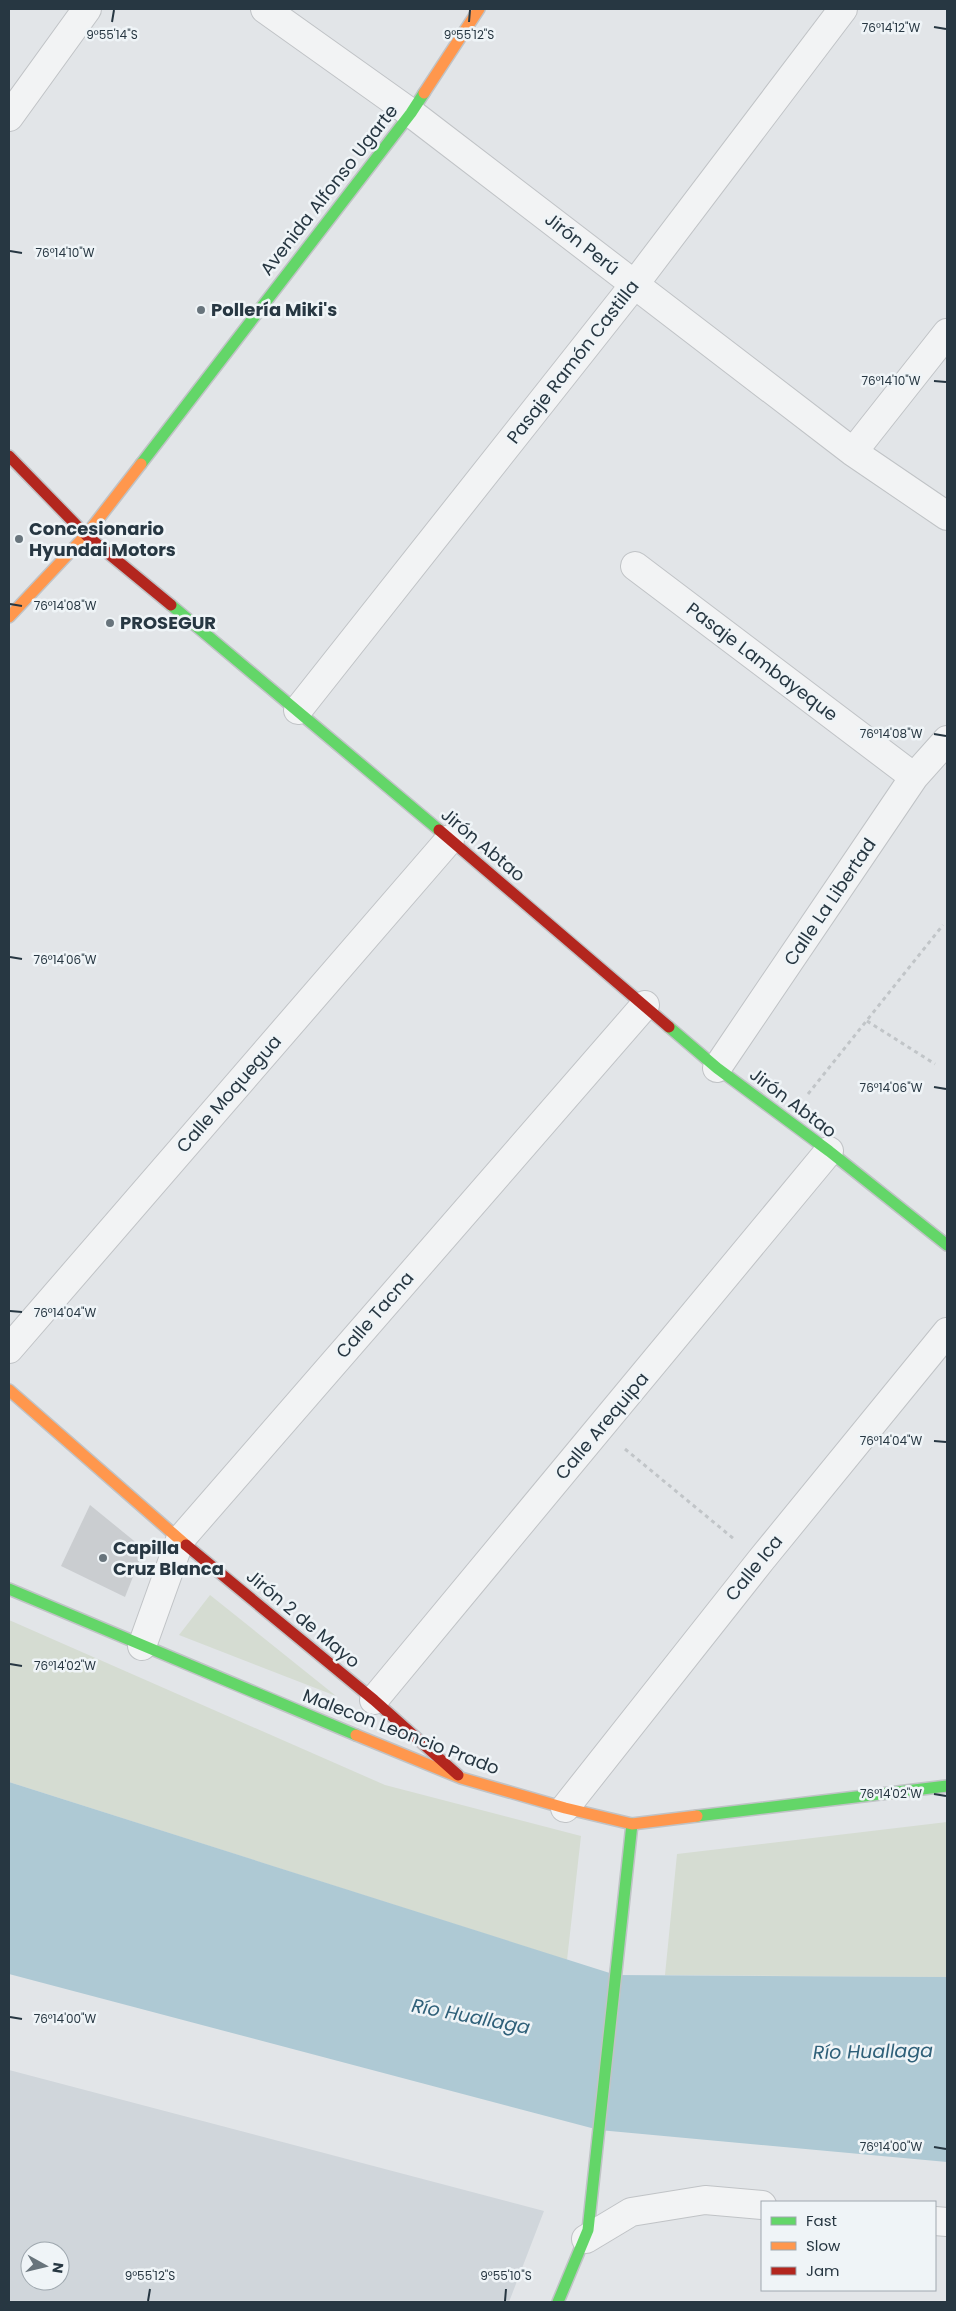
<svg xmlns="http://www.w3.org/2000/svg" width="956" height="2311" viewBox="0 0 956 2311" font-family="Poppins,sans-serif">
	<rect width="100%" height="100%" fill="#e2e5e8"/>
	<path fill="#d0d6db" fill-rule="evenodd" d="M9 2070 544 2211 509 2302H9ZM30 2251H60V2281H30Z"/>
	<path fill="#d5dcd2" d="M210 1595 336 1696 179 1635Z
		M9 1620 385 1785 581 1836 567 1960 9 1782Z
		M947 1822V1977L665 1975 677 1854Z"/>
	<path fill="#aec9d4" d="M9 1782 616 1975 947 1977V2162L599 2130 9 1974Z"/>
	<path fill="#cacdd0" d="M90 1505 144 1549 125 1597 61 1566Z"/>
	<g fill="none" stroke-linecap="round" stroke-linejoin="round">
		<defs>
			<path id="street" d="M265 9 411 113 853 452 947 516
				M9 117 87 9
				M853 452 947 333
				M635 566 914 777
				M298 710 634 285 843 9
				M717 1068 914 777 947 740
				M9 1349 450 839
				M142 1646 180 1540 645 1005
				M374 1700 829 1151
				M565 1808 761 1560 947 1332
				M935 2221 947 2222
				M586 2239 631 2212 705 2200 762 2205"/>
			<path id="fast" d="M141 464 411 113 424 93
				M171 605 439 830
				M669 1027 717 1068 829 1151 947 1245
				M9 1589 356 1735
				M697 1816 947 1786
				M558 2302 588 2230 632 1824"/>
			<path id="slow" d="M424 93 479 9
				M9 617 86 535 141 464
				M9 1390 186 1545
				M356 1735 461 1778 565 1808 632 1824 697 1816"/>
			<path id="jam" d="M9 456 86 535 171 605
				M439 830 669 1027
				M186 1545 374 1700 458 1775"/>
		</defs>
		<use href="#street" stroke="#c0c3c6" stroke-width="30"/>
		<use href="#fast" stroke="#c0c3c6" stroke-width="14"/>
		<use href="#slow" stroke="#c0c3c6" stroke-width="14"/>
		<use href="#jam" stroke="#c0c3c6" stroke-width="14"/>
		<path stroke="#c1c5c8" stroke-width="3" stroke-dasharray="4 4" stroke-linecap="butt" d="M867 1021 935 1064
			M808 1094 943 925
			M625 1449 734 1539"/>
		<use href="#street" stroke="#f2f3f4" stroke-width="28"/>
		<use href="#fast" stroke="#63d668" stroke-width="11"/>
		<use href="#slow" stroke="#ff974d" stroke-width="11"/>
		<use href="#jam" stroke="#b3261e" stroke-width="11"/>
	</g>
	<path fill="none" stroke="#273742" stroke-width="2" d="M112 22 114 10M469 22 470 10M934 27 946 29M10 251 22 253M934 381 946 382M10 604 22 606M934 734 946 736M10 957 22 959M934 1087 946 1089M10 1311 22 1312M934 1441 946 1442M10 1664 22 1666M934 1794 946 1796M10 2017 22 2019M934 2147 946 2149M148 2301 150 2289M505 2301 506 2289"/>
	<g fill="#68747c" stroke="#eff4f7" stroke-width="2">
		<circle cx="201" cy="310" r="5"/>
		<circle cx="19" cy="539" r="5"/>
		<circle cx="110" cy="623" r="5"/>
		<circle cx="103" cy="1558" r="5"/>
	</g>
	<g text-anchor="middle" stroke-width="5" stroke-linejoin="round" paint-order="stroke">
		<g font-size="18" fill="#273742" stroke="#eff4f7">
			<text transform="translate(329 190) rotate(-52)" y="6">Avenida Alfonso Ugarte</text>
			<text transform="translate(582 244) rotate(38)" y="6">Jirón Perú</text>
			<text transform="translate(573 362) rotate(-52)" y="6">Pasaje Ramón Castilla</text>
			<text transform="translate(762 662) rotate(37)" y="6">Pasaje Lambayeque</text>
			<text transform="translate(483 845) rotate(40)" y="6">Jirón Abtao</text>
			<text transform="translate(830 902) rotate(-56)" y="6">Calle La Libertad</text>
			<text transform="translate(229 1094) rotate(-49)" y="6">Calle Moquegua</text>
			<text transform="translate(793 1103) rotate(37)" y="6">Jirón Abtao</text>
			<text transform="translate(375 1315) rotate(-49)" y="6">Calle Tacna</text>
			<text transform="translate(602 1426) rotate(-50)" y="6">Calle Arequipa</text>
			<text transform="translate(754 1568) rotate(-51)" y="6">Calle Ica</text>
			<text transform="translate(303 1619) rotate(40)" y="6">Jirón 2 de Mayo</text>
			<text transform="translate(401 1732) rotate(21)" y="6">Malecon Leoncio Prado</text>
		</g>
		<g font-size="18" font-weight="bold" fill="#273742" stroke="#eff4f7" text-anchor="start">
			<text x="211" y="316">Pollería Miki's</text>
			<text x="29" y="535">Concesionario<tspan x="29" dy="21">Hyundai Motors</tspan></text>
			<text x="120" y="629">PROSEGUR</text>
			<text x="113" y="1554">Capilla<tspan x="113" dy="21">Cruz Blanca</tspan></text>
		</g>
		<g font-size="19" font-style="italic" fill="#2f6079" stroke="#eff4f7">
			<text transform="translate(471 2016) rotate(11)" y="7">Río Huallaga</text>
			<text transform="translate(873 2051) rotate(-1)" y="7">Río Huallaga</text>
		</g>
	</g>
	<g font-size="12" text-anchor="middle" fill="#273742" stroke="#eff4f7" stroke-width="5" stroke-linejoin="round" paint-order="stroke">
		<text x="891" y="32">76°14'12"W</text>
		<text x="112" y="39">9°55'14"S</text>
		<text x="469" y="39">9°55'12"S</text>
		<text x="65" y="257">76°14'10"W</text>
		<text x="891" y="385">76°14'10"W</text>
		<text x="65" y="610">76°14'08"W</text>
		<text x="891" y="738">76°14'08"W</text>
		<text x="65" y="964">76°14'06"W</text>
		<text x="891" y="1092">76°14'06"W</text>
		<text x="65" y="1317">76°14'04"W</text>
		<text x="891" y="1445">76°14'04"W</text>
		<text x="65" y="1670">76°14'02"W</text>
		<text x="891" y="1798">76°14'02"W</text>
		<text x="65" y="2023">76°14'00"W</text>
		<text x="891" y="2151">76°14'00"W</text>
		<text x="150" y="2280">9°55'12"S</text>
		<text x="506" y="2280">9°55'10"S</text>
	</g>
	<rect width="956" height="2311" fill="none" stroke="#273742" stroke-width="20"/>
	<rect x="761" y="2201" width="175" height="90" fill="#eff4f7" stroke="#9fa8af"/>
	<rect x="771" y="2217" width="25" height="8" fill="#63d668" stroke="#9fa8af"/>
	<text x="806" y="2226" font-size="15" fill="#273742">Fast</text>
	<rect x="771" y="2242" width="25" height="8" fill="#ff974d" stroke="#9fa8af"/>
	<text x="806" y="2251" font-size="15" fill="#273742">Slow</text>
	<rect x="771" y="2267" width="25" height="8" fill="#b3261e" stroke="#9fa8af"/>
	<text x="806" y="2276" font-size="15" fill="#273742">Jam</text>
	<g transform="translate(45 2266) rotate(98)"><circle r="24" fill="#eff4f7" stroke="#9fa8af"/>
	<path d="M0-4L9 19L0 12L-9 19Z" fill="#68747c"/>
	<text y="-8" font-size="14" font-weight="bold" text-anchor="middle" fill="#273742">N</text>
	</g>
</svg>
